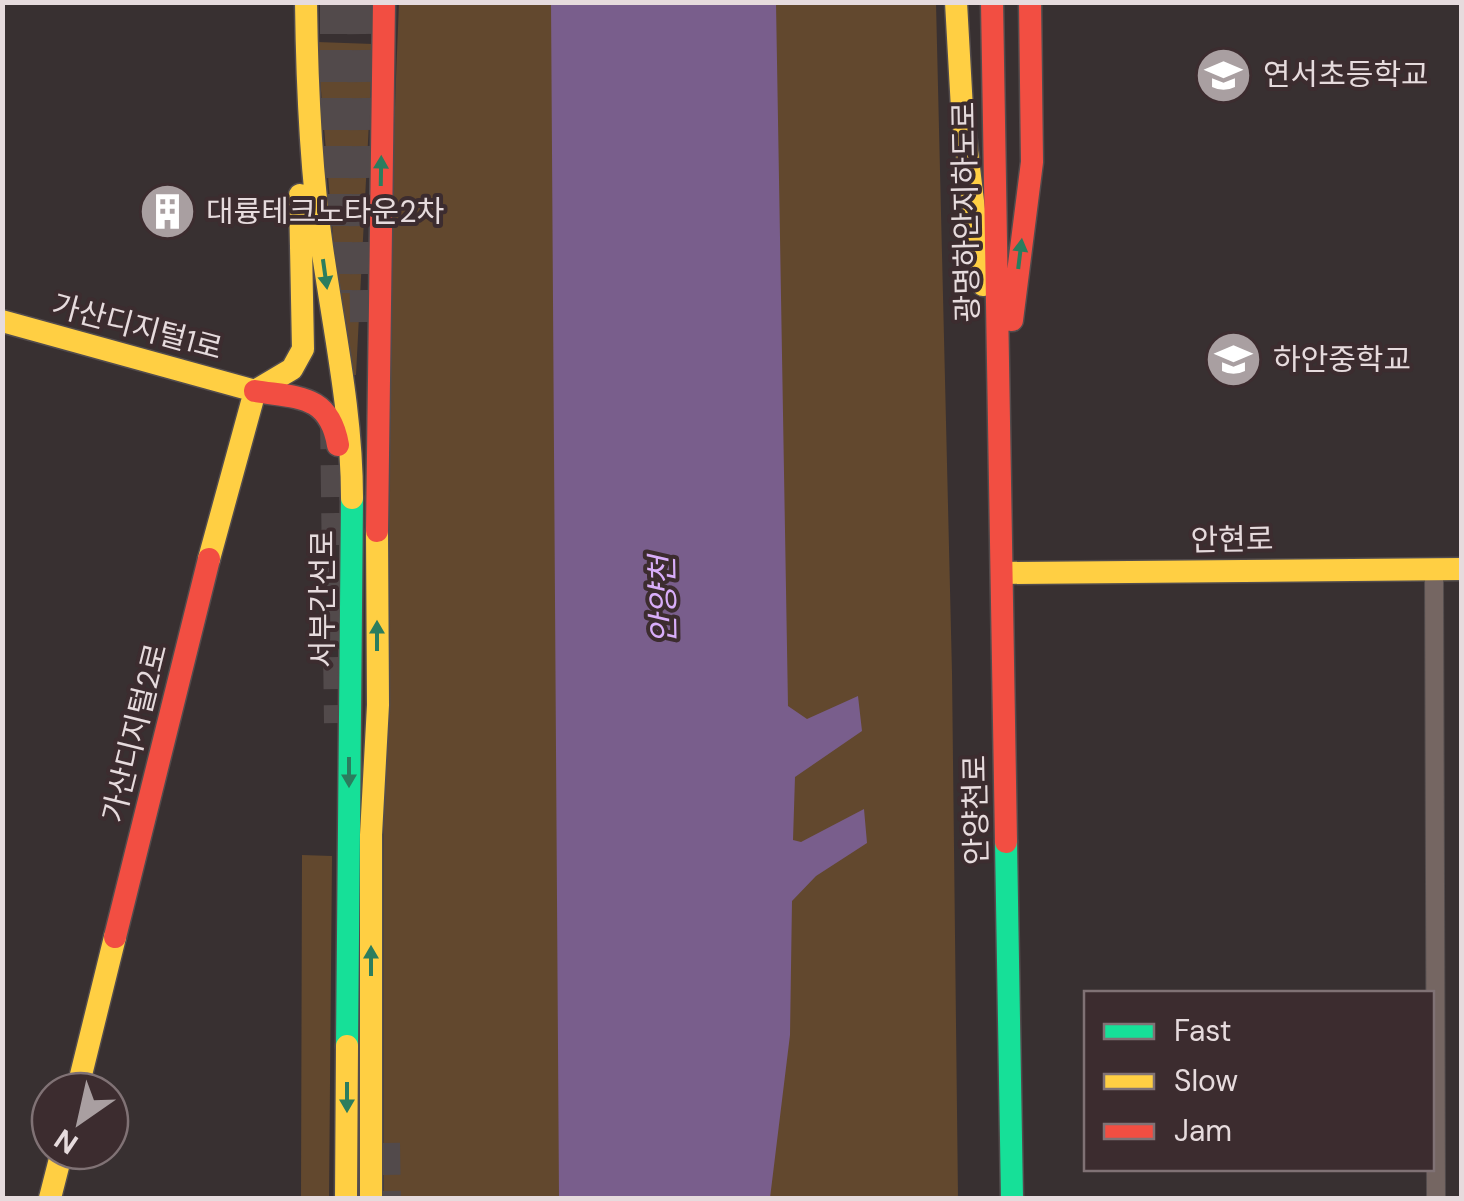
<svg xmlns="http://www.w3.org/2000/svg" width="1464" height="1201" viewBox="0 0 1464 1201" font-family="'DM Sans','Noto Sans KR',sans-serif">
	<rect width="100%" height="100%" fill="#383031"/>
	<path fill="#62482e" d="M399 3H936L952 673 958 1198H384C383 800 382 401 399 3Z
		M317 42 373 44 356 375H353L339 309Z
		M302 855 332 856 329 1198H301Z"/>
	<path fill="#795e8c" d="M551 3H776L788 706 807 719 858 696 862 731 795 777 793 840 801 842 864 809 867 843 816 876 792 901 790 1035 770 1198H559Z"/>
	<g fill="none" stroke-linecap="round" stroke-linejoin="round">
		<path stroke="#524a4b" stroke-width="32" stroke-dasharray="32 16" stroke-linecap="butt" d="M336 2V293
			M363 2 366 324
			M336 417 340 723
			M384 1143 385 1198"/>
		<defs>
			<path id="street" d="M1434 569 1436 1198"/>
			<path id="fast" d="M1006 842 1012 1198
				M347 1046 352 498"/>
			<path id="slow" d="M306 2C307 83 310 166 322 247 334 331 352 413 352 498
				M956 2 962 109 983 285
				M2 321 255 391 209 559
				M255 391 292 369 303 349 300 195
				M1003 573 1462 569
				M77 1091 115 937
				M50 1198 62 1151
				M346 1198 347 1046
				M371 1198V835L378 705 377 531"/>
			<path id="jam" d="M992 2 1006 842
				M1012 320 1032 162 1030 2
				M255 391C298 398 329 394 338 445
				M377 531 384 2
				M115 937 209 559"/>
		</defs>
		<use href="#street" stroke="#534c4d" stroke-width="20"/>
		<use href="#fast" stroke="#534c4d" stroke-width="25"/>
		<use href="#slow" stroke="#534c4d" stroke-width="25"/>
		<use href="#jam" stroke="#534c4d" stroke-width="25"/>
		<use href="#street" stroke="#756662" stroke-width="18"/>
		<use href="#fast" stroke="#16e098" stroke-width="22"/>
		<use href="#slow" stroke="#ffcf43" stroke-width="22"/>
		<use href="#jam" stroke="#f24e42" stroke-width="22"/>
	</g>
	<defs><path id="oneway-solid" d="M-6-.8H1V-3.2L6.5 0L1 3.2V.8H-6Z" transform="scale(2.5)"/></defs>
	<g fill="#2b7d5e">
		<use href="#oneway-solid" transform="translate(381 171) rotate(-89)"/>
		<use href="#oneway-solid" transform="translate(1020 254) rotate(-83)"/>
		<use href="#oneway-solid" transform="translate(325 274) rotate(82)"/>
		<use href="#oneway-solid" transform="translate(377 636) rotate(-90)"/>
		<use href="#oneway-solid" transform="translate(349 772) rotate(90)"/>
		<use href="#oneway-solid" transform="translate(371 961) rotate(-90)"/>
		<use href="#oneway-solid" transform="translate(347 1097) rotate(90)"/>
	</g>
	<defs>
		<symbol id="school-disc" viewBox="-11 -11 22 22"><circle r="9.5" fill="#a99fa1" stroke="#3c2c2f"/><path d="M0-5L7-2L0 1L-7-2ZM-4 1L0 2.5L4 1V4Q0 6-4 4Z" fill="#fff"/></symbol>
		<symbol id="building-disc" viewBox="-11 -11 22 22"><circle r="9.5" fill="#a99fa1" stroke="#3c2c2f"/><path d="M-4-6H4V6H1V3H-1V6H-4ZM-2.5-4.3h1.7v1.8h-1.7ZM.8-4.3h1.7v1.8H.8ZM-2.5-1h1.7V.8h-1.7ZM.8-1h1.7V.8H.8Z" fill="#fff"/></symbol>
	</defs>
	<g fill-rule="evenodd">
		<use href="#school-disc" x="1192" y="44" width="63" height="63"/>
		<use href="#building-disc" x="136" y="180" width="63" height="63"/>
		<use href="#school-disc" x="1202" y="328" width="63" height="63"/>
	</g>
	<g text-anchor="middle" stroke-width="8" stroke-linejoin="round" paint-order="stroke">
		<g font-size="30" fill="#e6dbdd" stroke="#3c2c2f" text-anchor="start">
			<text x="1263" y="85">연서초등학교</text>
			<text x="206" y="222">대륭테크노타운2차</text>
			<text x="1273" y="370">하안중학교</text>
		</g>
		<g font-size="30" fill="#e6dbdd" stroke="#3c2c2f">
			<text transform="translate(966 212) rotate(-91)" y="10">광명하안지하도로</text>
			<text transform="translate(137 327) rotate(15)" y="10">가산디지털1로</text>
			<text transform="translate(1232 540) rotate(-1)" y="10">안현로</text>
			<text transform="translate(323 599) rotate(-90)" y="10">서부간선로</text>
			<text transform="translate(135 733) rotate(-76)" y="10">가산디지털2로</text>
			<text transform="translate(976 810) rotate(-91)" y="10">안양천로</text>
		</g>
		<g font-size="32" font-style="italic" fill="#d8adf9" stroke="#3c2c2f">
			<text transform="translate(663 600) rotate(-91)" y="11">안양천</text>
		</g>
	</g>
	<rect width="1464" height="1201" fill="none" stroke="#e6dbdd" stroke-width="10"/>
	<rect x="1084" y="991" width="350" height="180" fill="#3c2c2f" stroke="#807275" stroke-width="2.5"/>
	<rect x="1104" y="1024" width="50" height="15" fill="#16e098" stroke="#807275" stroke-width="2.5"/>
	<text x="1174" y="1041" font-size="30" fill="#e6dbdd">Fast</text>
	<rect x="1104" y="1074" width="50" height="15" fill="#ffcf43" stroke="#807275" stroke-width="2.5"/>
	<text x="1174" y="1091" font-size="30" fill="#e6dbdd">Slow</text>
	<rect x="1104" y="1124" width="50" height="15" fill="#f24e42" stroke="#807275" stroke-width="2.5"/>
	<text x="1174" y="1141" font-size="30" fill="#e6dbdd">Jam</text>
	<g transform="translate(80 1121) rotate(214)"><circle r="48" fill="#3c2c2f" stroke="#807275" stroke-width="2.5"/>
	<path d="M0-8L18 38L0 25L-18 38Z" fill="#a99fa1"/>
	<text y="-15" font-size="28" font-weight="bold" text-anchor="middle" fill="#e6dbdd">N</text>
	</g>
</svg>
